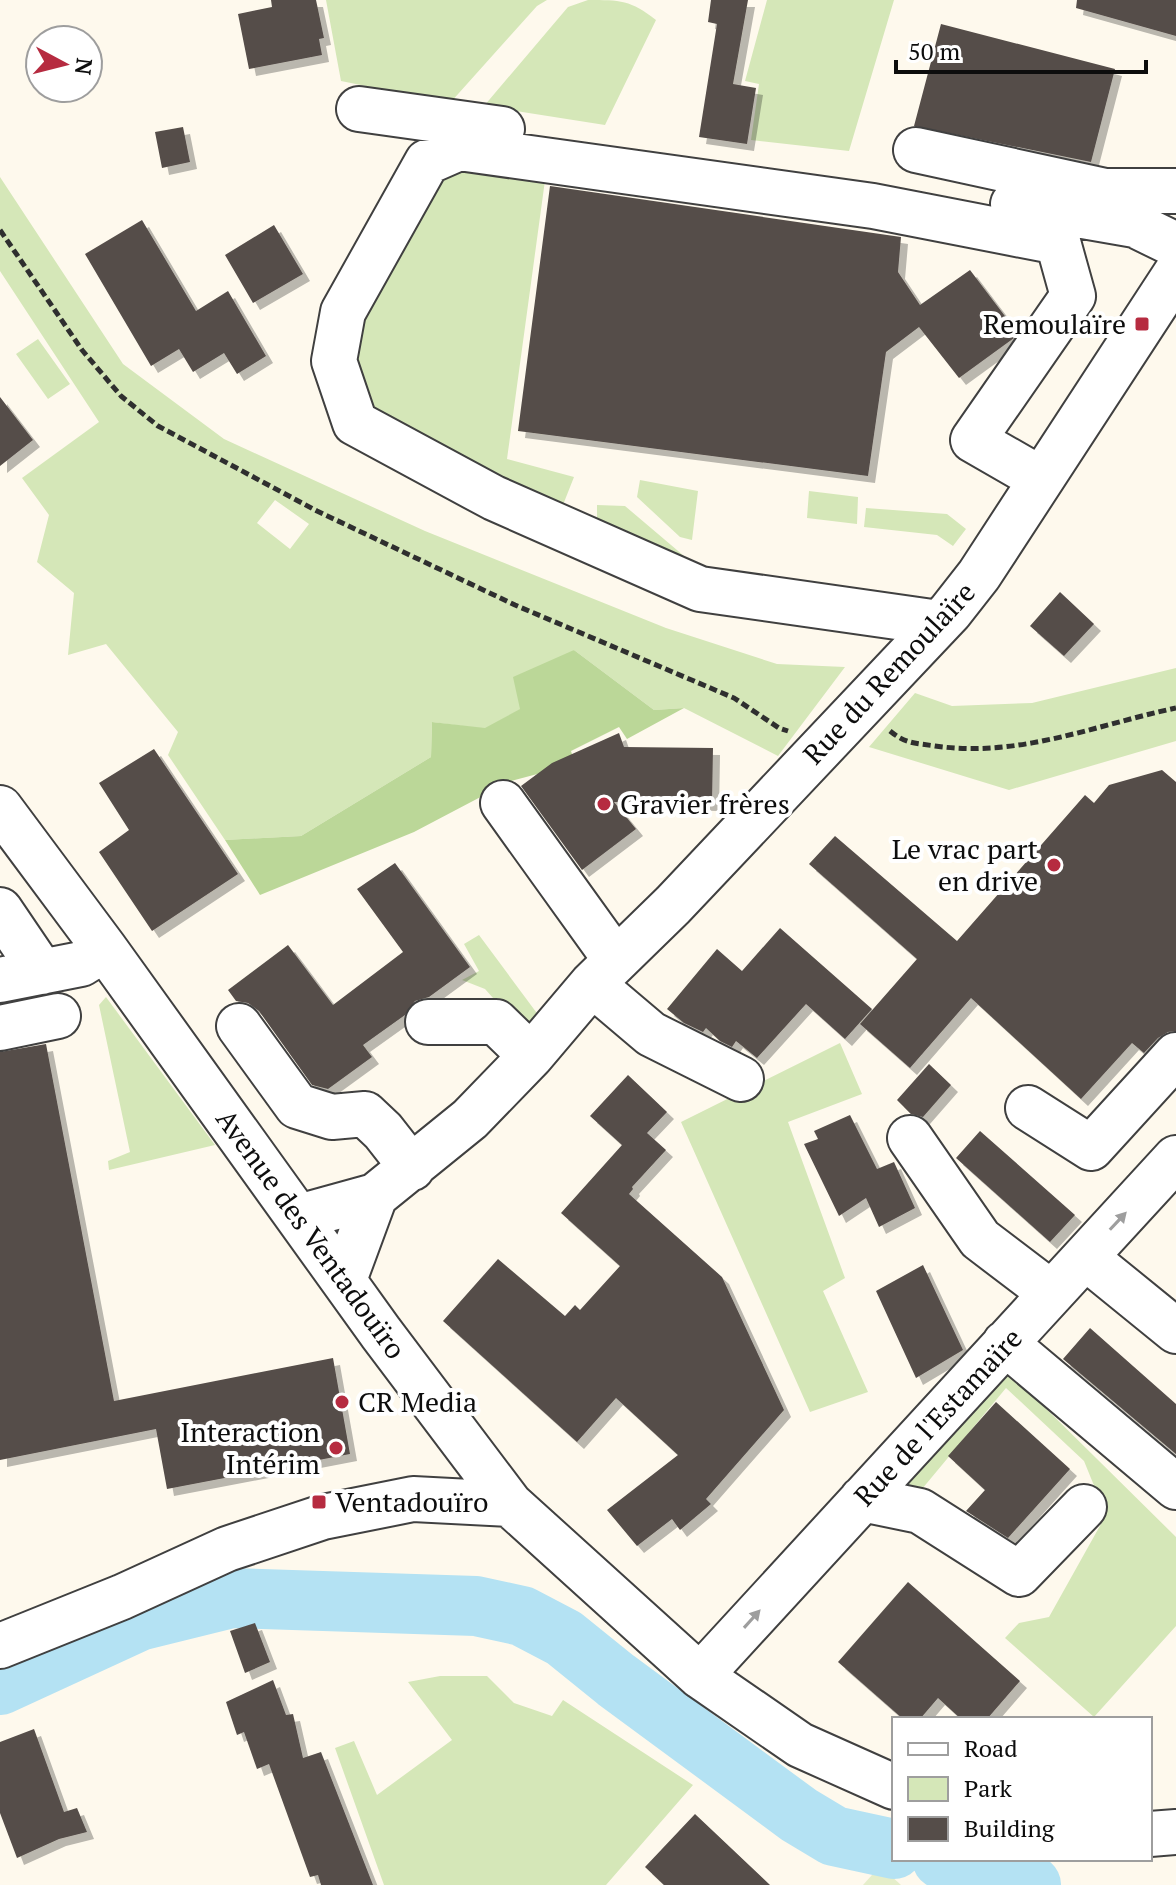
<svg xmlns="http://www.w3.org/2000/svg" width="1176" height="1885" viewBox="0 0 1176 1885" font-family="'PT Serif',serif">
	<defs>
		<filter id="shadow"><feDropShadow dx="7" dy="7" stdDeviation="0" flood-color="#0004"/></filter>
	</defs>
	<rect width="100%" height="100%" fill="#fef9ed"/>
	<path fill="#d5e7b8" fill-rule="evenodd" d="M326 0H547L537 6 450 103 341 81Z
		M588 0C620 0 631 0 656 20L605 125 484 106 568 7Z
		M767 0H894L849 151 751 140 759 84 745 81Z
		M460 162 546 173 507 459 574 477 559 515 384 424 368 404 352 366 354 330 431 175Z
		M0 177 123 364 224 439 425 531 666 628 777 664 845 667 778 756 684 708 654 710 574 650 521 709 485 729 432 722 431 757 301 836 225 840 168 755 178 732 106 644 68 655 74 593 37 562 49 515 22 478 99 422 0 271ZM275 500 309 524 290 549 257 523Z
		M38 339 70 384 48 399 16 354Z
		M640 480 698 491 692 540 680 537 637 497Z
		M809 491 858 497 857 524 807 518Z
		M597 505 625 506 684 556 678 571 597 531Z
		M866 508 947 514 966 529 953 546 937 535 864 527Z
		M1176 668V741L1009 790 869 747 915 693 952 706 1032 703Z
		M479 935 539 1016 525 1030 518 1026 485 989 462 980 479 971 464 944Z
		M106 997 215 1145 109 1170 108 1161 130 1152 99 1005Z
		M840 1043 862 1094 788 1122 845 1278 823 1291 868 1392 810 1412 681 1122Z
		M1006 1369 1176 1537V1626L1094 1717 1005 1638 1019 1623 1049 1617 1106 1515 1084 1461 1006 1388 917 1495 898 1490Z
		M440 1676H487L514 1703 552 1716 563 1700 693 1785 606 1885H384L335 1748 354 1741 377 1795 452 1740 408 1682Z"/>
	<path fill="#bbd798" d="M574 650 654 710 684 708 627 739 619 727 571 751 575 764 511 781 414 832 260 895 225 840 301 836 431 757 432 722 485 728 520 709 513 677Z"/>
	<path fill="#e5eeca" d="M880 1866 901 1885H863Z"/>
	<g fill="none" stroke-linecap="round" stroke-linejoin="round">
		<path stroke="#b4e2f3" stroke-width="60" d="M0 1685 139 1621 232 1598 476 1606 522 1616 564 1638 616 1680 799 1815 834 1836 894 1849
			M942 1859 980 1867 1031 1885"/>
	</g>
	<path fill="#554d49" filter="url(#shadow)" d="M271 0H316L324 38 319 39 322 55 249 69 238 14 272 7Z
		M711 0H748L733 84 756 88 747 144 699 137 717 24 708 22Z
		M1077 0H1176V36L1076 8Z
		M941 24 1115 69 1091 162 914 126Z
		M183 127 190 162 162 168 155 132Z
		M550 186 901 237 898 272 920 305 970 270 1017 332 1014 338 959 378 919 327 886 352 868 476 518 431Z
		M142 220 196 311 228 291 266 356 237 374 224 353 193 372 179 349 151 366 85 254Z
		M274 225 303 274 253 303 225 255Z
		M0 397 33 440 0 466Z
		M1060 592 1094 624 1064 656 1030 626Z
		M619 733 624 747 713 748 712 804 614 802 636 829 582 870 521 786 552 763Z
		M154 749 238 874 152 931 99 852 129 830 99 783Z
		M1162 770 1176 782V1031L1168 1032 1158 1038 1144 1053 1132 1043 1081 1099 971 998 910 1068 860 1024 917 959 809 864 835 836 957 941 1085 795 1094 803 1109 785Z
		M395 863 470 967 429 997 415 1001 405 1015 363 1045 372 1057 328 1089 312 1085 259 1011 248 1003 236 1001 228 990 288 945 333 1005 403 952 357 889Z
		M780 928 872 1009 845 1039 806 1004 757 1058 736 1041 732 1047 720 1041 706 1028 703 1032 684 1023 667 1009 717 949 742 971Z
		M46 1044 114 1401 333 1358 350 1454 167 1489 156 1429 0 1460V1052Z
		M929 1064 951 1085 923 1117 911 1114 897 1100Z
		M628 1075 667 1112 647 1133 666 1150 632 1187 633 1189 629 1194 722 1277 784 1410 706 1499 711 1504 680 1530 672 1519 637 1546 607 1510 678 1455 616 1398 577 1442 443 1321 498 1259 565 1316 575 1305 580 1310 620 1266 561 1213 622 1145 590 1116Z
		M850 1115 877 1169 894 1162 915 1208 879 1227 866 1198 839 1216 804 1144 818 1139 814 1131Z
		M980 1131 1075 1215 1050 1242 956 1158Z
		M923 1265 963 1350 916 1378 876 1291Z
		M1090 1328 1176 1404V1454L1063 1359Z
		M996 1402 1070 1469 1008 1538 966 1511 985 1490 948 1456Z
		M908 1582 1020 1681 987 1719H961L938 1698 920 1719H903L838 1662Z
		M255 1623 270 1662 245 1673 230 1631Z
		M273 1680 286 1715 293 1714 303 1758 321 1752 373 1885H321L318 1875 310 1877 269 1764 257 1769 244 1732 237 1735 226 1702Z
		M34 1729 64 1812 77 1808 87 1832 59 1839 17 1858 0 1813V1742Z
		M695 1814 770 1885H664L645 1867Z"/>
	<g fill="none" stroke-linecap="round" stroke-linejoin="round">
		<defs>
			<path id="minor" d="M359 109 502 129
				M916 150 1105 191H1176
				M1013 204 1135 225 1176 245
				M939 623 700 589 494 498 355 423 334 361 343 312 427 162 459 148 873 206 1058 242 1073 296 973 440 1041 479
				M503 803 605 945 617 959
				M0 808 105 949 381 1333 510 1504 700 1676 800 1745 894 1787
				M0 910 42 972
				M0 980 81 964 105 949
				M592 984 651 1034 741 1079
				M428 1022H496L531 1056
				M239 1026 297 1106 332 1117 365 1114 383 1131 412 1168
				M0 1028 58 1016
				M1028 1108 1091 1148 1176 1055
				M910 1138 980 1239 1051 1293
				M299 1217 375 1196 470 1119 531 1056 592 984 673 905 950 612 979 575 1176 273
				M1085 1257 1176 1331
				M344 1280 375 1196
				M1005 1343 1176 1487
				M862 1499 920 1511 1019 1574 1084 1507
				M0 1646 122 1597 227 1549 323 1517 413 1499 510 1504
				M700 1676 1176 1158
				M1150 1834 1176 1832"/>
		</defs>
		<use href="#minor" stroke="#404040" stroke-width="48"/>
		<path stroke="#2f2f2f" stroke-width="5" stroke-dasharray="8 4" stroke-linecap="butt" d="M0 230 82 350 121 396 158 426 317 511 515 605 734 698 779 728 788 731
			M890 731C906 744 915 743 935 746 1020 758 1095 725 1176 708"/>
		<use href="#minor" stroke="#fff" stroke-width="44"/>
	</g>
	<defs><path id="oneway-solid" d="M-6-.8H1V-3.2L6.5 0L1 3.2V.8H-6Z" transform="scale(2)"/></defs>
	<g fill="#9e9e9e">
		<use href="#oneway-solid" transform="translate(1118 1221) rotate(-47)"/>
		<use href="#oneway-solid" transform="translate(752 1619) rotate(-48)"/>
	</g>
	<g fill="#b62b40" stroke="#fff" stroke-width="3">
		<rect x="1134" y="316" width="16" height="16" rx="4"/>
		<circle cx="604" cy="804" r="8"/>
		<circle cx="1054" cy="865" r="8"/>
		<circle cx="342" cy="1402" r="8"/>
		<circle cx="336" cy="1448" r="8"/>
		<rect x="311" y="1494" width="16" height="16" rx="4"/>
	</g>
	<g text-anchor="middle" stroke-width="8" stroke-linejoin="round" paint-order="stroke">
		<g font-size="28" fill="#0d0d0d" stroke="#fff" text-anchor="end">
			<text x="1126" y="334">Remoulaïre</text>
			<text x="620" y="814" text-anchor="start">Gravier frères</text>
			<text x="1038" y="859">Le vrac part<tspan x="1038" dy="32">en drive</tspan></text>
			<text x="358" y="1412" text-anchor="start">CR Media</text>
			<text x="320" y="1442">Interaction<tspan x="320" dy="32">Intérim</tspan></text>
			<text x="335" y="1512" text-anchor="start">Ventadouïro</text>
		</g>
		<g font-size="28" fill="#0d0d0d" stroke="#fff">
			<text transform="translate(889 673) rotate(-47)" y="10">Rue du Remoulaïre</text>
			<text transform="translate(311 1234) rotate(54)" y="10">Avenue des Ventadouïro</text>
			<text transform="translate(938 1417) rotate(-47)" y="10">Rue de l'Estamaïre</text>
		</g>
	</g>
	<rect x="892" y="1717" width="260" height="144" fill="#ffffff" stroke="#9e9e9e" stroke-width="2"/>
	<rect x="908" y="1743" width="40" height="12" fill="#ffffff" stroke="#9e9e9e" stroke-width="2"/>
	<text x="964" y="1757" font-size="24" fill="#0d0d0d">Road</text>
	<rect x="908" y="1777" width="40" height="24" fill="#d5e7b8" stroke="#9e9e9e" stroke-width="2"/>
	<text x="964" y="1797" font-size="24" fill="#0d0d0d">Park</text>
	<rect x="908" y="1817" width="40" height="24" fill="#554d49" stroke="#9e9e9e" stroke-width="2"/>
	<text x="964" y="1837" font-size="24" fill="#0d0d0d">Building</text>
	<g transform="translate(64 64) rotate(97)"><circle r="38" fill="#ffffff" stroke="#9e9e9e" stroke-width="2"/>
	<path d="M0-6L14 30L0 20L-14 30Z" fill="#b62b40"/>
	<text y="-12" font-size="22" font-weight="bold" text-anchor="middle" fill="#0d0d0d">N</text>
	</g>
	<path d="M896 60v12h250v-12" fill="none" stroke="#0d0d0d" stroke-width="4"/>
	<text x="908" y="60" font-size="24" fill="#0d0d0d" stroke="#ffffff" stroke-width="6" paint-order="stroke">50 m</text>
</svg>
